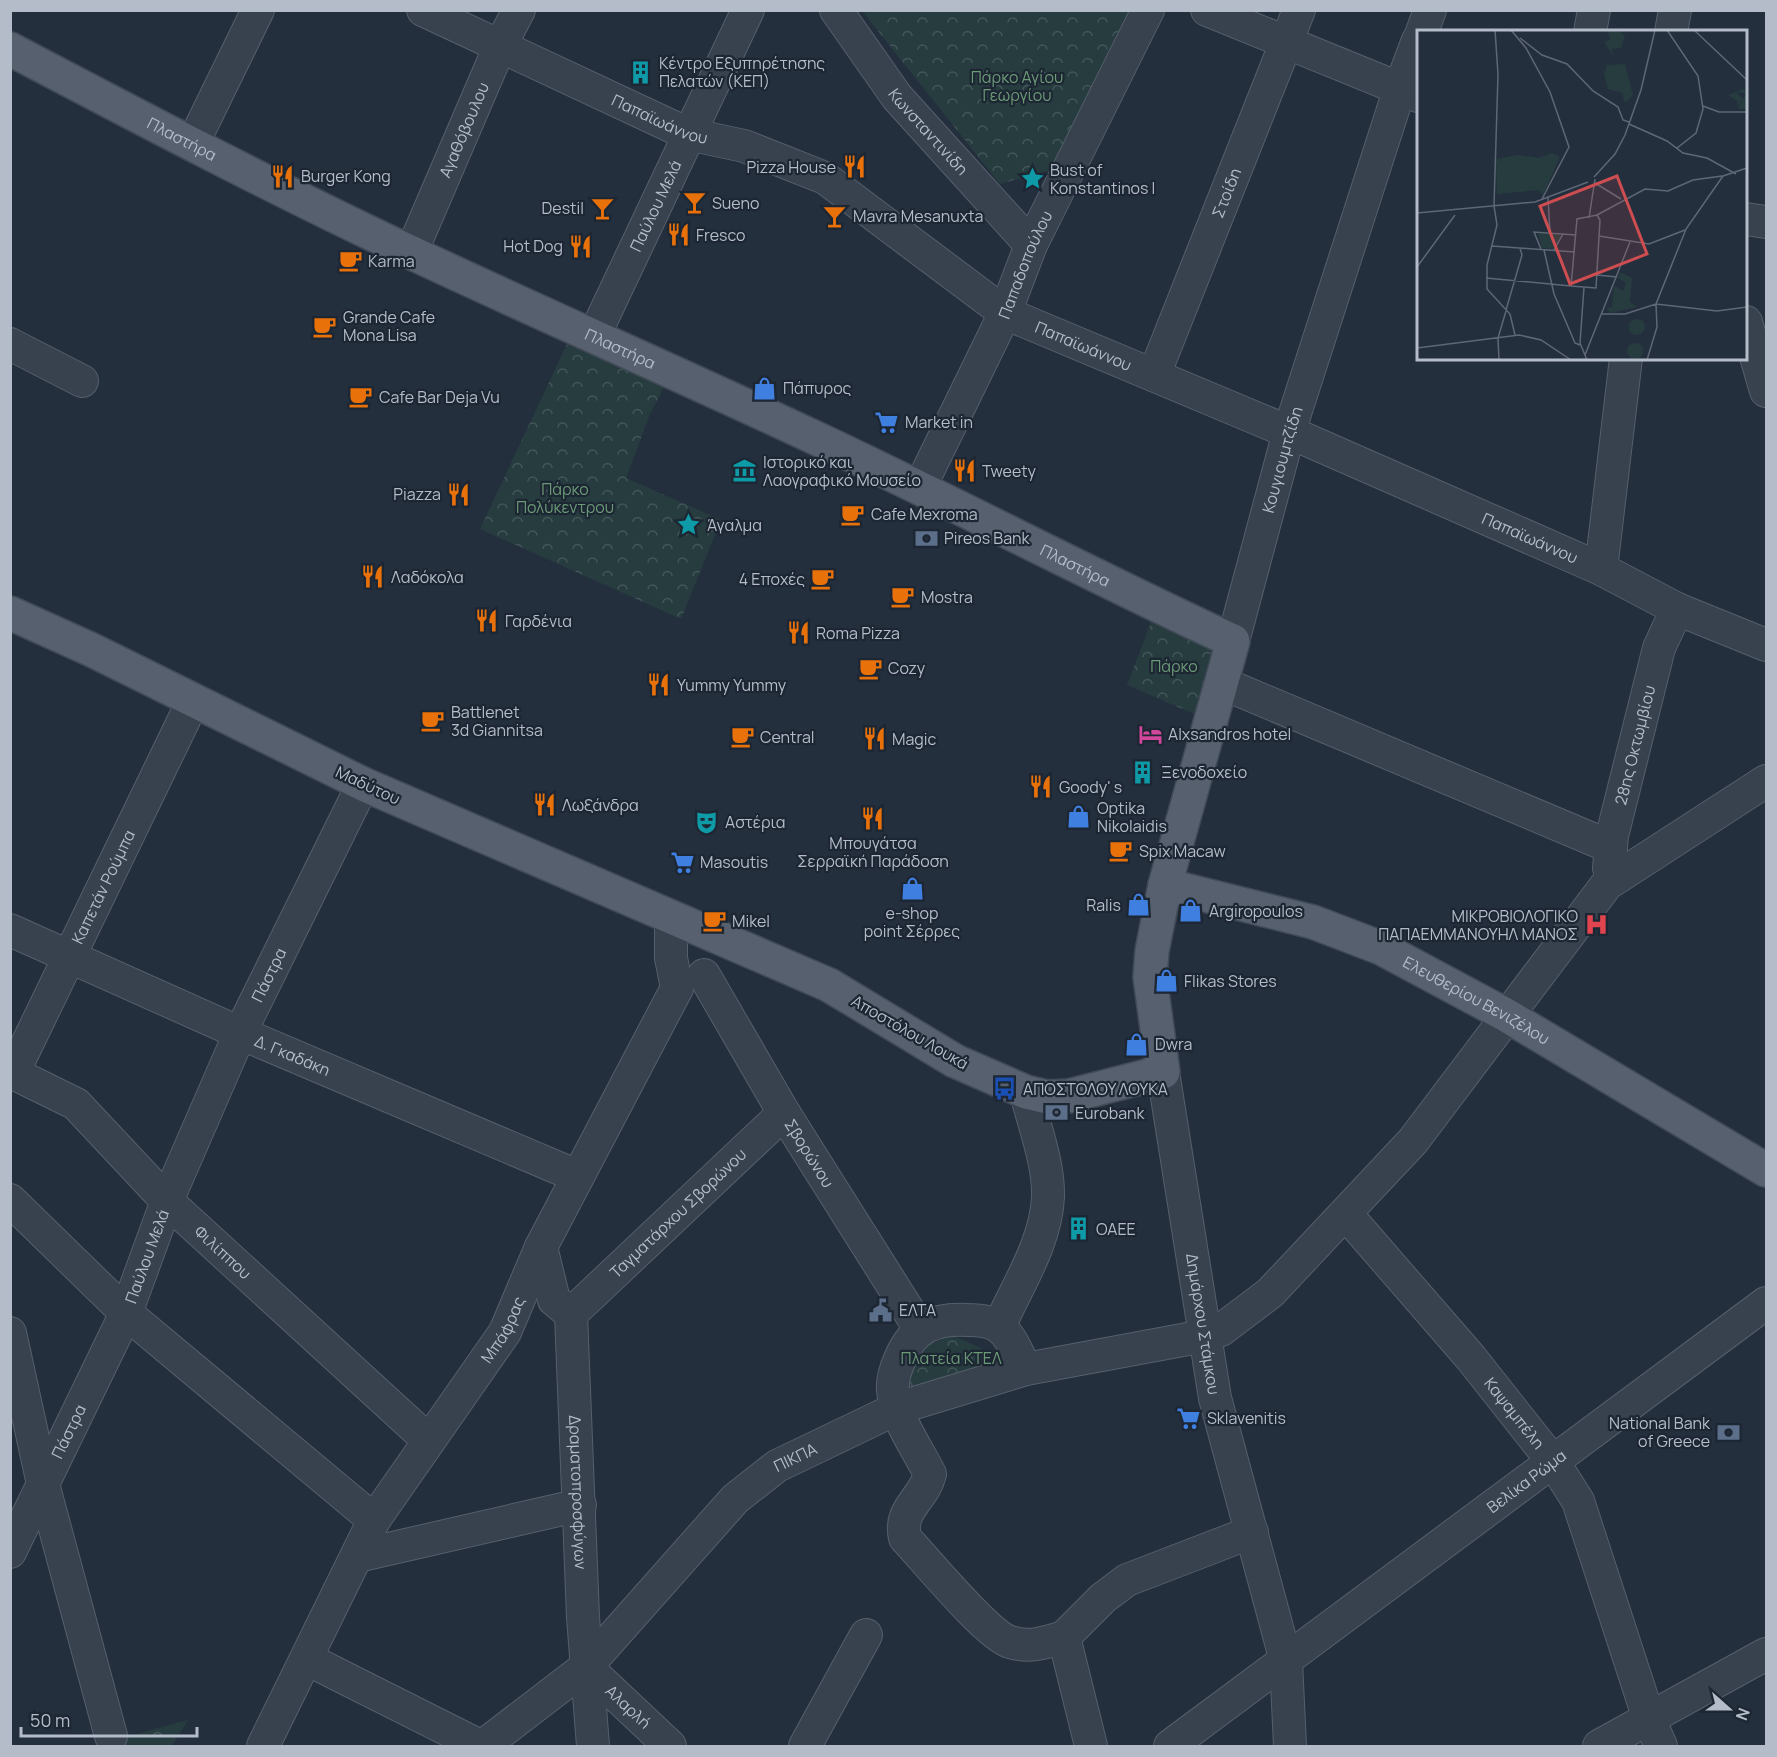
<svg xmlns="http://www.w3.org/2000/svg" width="1777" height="1757" viewBox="0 0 1777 1757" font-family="Manrope,sans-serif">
	<defs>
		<pattern id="park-crowns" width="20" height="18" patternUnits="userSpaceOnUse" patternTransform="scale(1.5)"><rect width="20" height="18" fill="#263c3f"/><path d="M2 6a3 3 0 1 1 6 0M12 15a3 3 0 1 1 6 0" fill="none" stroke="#435659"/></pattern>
	</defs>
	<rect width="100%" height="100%" fill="#242f3e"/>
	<path fill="url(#park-crowns)" d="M862 11H1139L1061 167 1000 184Z
		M567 344 664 387 650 414 626 478 721 520 681 619 480 529Z
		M1153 617 1234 652 1208 720 1127 685Z
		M951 1335 981 1348 986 1369 911 1394 908 1374 929 1345Z
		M188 1720 172 1746H93Z"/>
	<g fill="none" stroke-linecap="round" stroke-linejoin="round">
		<defs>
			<g id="minor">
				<path id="s1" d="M423 10 688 134 744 146 825 178 1005 313 1289 432 1601 569 1677 609 1766 645"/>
				<path id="s2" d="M836 10 897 97 1031 245"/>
				<path d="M1207 10 1418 96"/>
				<path d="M1422 32 1430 10"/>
				<path d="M1590 32 1594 10"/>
				<path d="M1671 32 1675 10"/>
				<path d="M192 145 258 10"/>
				<path d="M1746 219 1766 222"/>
				<path id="s3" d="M411 253 500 46 519 10"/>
				<path d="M1746 322 1766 391"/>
				<path id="s4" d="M594 336 748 10"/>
				<path d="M10 344 82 381"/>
				<path id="s5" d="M1154 375 1299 10"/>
				<path id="s6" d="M920 487 1005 313 1031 245 1148 10"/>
				<path d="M1601 569 1626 358"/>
				<path id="s7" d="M1233 641 1289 432 1400 88 1418 40"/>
				<path d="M1222 683 1611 847"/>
				<path id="s8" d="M1609 868 1612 836 1659 648 1677 609"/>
				<path d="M671 918V958L677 988"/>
				<path id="s9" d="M10 930 240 1033 577 1176"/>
				<path id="s10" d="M704 975 784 1113 920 1329"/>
				<path id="s11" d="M1163 1072 1215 1398 1286 1661 1290 1746"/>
				<path id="s12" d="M13 1073 76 1104 167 1201 428 1440"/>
				<path id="s13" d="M13 1073 193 701"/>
				<path d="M10 1200 126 1313 374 1520"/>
				<path id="s14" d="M1346 1214 1471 1358 1554 1463 1578 1501 1649 1719 1661 1746"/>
				<path id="s15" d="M541 1247 554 1300 571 1314 583 1617 593 1746"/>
				<path id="s16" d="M571 1314 784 1113"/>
				<path d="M999 1327C1017 1286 1046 1243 1048 1197 1049 1163 1034 1126 1026 1092"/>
				<path d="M10 1333 43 1484 111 1736"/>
				<path d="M1026 1369C1018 1356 1012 1336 999 1327 991 1321 978 1320 968 1320 935 1318 913 1327 900 1359 896 1368 892 1380 893 1390 895 1418 917 1448 930 1474 924 1499 898 1509 905 1538 925 1559 987 1635 1010 1642 1029 1648 1045 1643 1064 1637L1091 1746"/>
				<path id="s17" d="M10 1552 126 1313 167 1201 240 1033 363 784"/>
				<path d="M358 1556 580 1505"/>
				<path d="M1064 1637 1103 1598 1127 1580 1252 1532"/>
				<path d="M307 1659 480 1746"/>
				<path id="s18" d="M586 1667 670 1746"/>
				<path id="s19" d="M263 1746 374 1520 505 1332 541 1247 677 988"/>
				<path id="s20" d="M483 1746 586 1667 735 1499 777 1466 898 1408 1026 1369 1204 1336 1221 1330 1270 1293 1413 1141 1607 884 1766 781"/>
				<path d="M805 1746 866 1635"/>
				<path id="s21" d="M1170 1746 1766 1303"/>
				<path d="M1599 1746 1766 1654"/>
			</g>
			<g id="major">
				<path id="s22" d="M10 49C143 119 276 189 412 253 548 317 686 377 822 441 960 506 1094 577 1233 641L1165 885 1152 951 1150 977 1163 1072 1069 1096 1047 1097 1026 1092 955 1061 829 985 363 784 92 650 10 613"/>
				<path id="s23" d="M1165 885 1313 922 1381 948 1506 1015 1766 1170"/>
			</g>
		</defs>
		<use href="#minor" stroke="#565f6c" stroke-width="34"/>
		<use href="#major" stroke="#414a57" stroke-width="36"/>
		<use href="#minor" stroke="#38414e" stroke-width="32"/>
		<use href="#major" stroke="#56606e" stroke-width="33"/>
	</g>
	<defs>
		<symbol id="building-bare" viewBox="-9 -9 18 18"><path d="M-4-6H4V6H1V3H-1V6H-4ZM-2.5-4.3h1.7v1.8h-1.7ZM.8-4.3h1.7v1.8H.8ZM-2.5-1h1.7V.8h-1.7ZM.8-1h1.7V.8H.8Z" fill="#0f9aa8" stroke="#1d2633" stroke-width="2.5" paint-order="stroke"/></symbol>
		<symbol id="restaurant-bare" viewBox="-9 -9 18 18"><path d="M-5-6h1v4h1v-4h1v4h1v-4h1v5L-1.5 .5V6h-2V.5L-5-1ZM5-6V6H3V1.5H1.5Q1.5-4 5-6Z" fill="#e8710a" stroke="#1d2633" stroke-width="2.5" paint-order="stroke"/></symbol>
		<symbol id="sight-bare" viewBox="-9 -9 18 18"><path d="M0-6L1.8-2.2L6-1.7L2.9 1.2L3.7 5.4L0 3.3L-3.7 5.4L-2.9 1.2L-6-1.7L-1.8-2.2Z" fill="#0f9aa8" stroke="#1d2633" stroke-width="2.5" paint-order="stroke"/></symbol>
		<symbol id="bar-bare" viewBox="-9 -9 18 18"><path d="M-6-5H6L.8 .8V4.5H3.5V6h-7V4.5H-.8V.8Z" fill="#e8710a" stroke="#1d2633" stroke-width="2.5" paint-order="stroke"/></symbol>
		<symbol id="cafe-bare" viewBox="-9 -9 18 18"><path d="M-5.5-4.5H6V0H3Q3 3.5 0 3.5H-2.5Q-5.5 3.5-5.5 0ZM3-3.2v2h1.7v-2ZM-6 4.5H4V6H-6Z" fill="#e8710a" stroke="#1d2633" stroke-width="2.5" paint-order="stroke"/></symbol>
		<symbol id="shop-bare" viewBox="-9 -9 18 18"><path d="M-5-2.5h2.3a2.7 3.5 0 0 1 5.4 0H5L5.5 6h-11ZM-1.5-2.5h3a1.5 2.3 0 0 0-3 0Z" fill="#3f7fe0" stroke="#1d2633" stroke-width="2.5" paint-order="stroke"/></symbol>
		<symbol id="supermarket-bare" viewBox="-9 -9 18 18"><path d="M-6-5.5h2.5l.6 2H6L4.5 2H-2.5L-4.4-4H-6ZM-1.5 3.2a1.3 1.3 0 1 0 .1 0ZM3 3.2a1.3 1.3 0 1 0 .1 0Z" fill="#3f7fe0" stroke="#1d2633" stroke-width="2.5" paint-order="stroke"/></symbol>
		<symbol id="museum-bare" viewBox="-9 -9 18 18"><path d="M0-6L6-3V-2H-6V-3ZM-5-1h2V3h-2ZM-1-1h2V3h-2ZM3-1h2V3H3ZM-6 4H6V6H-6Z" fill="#0f9aa8" stroke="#1d2633" stroke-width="2.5" paint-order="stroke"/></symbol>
		<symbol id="bank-bare" viewBox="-9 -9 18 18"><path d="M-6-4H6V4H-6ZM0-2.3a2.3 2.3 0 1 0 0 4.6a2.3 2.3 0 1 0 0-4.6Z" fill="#5c6f8a" stroke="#1d2633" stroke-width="2.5" paint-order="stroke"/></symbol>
		<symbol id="hotel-bare" viewBox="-9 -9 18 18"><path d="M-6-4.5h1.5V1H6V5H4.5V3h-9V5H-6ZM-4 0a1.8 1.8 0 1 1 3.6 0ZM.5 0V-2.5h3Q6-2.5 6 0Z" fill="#d1479c" stroke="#1d2633" stroke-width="2.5" paint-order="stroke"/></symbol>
		<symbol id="theatre-bare" viewBox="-9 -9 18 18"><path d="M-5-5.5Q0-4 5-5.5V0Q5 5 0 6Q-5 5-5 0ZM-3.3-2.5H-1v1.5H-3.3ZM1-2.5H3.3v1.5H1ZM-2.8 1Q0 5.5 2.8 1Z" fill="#0f9aa8" stroke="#1d2633" stroke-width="2.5" paint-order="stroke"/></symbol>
		<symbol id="hospital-bare" viewBox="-9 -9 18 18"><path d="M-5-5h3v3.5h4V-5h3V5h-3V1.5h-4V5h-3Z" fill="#e0444e" stroke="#1d2633" stroke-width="2.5" paint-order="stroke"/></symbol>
		<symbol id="bus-bare" viewBox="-9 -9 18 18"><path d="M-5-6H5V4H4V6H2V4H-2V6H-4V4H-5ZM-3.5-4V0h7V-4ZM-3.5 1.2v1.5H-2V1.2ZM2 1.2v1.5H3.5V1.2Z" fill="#1a4fb4" stroke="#1d2633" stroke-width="2.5" paint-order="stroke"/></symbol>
		<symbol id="civic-bare" viewBox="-9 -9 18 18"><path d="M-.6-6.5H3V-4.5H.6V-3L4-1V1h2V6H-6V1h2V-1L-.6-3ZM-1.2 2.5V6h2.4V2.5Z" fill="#5c6f8a" stroke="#1d2633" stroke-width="2.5" paint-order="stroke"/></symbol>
	</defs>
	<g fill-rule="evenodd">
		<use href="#building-bare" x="624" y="56" width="33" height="33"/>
		<use href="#restaurant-bare" x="838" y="150" width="33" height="33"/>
		<use href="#restaurant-bare" x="266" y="160" width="33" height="33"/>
		<use href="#sight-bare" x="1016" y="162" width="33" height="33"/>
		<use href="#bar-bare" x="678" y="186" width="33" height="33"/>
		<use href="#bar-bare" x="586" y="192" width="33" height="33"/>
		<use href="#bar-bare" x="818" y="200" width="33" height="33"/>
		<use href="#restaurant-bare" x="662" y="218" width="33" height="33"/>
		<use href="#restaurant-bare" x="564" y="230" width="33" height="33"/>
		<use href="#cafe-bare" x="334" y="244" width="33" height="33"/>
		<use href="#cafe-bare" x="308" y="310" width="33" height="33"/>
		<use href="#shop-bare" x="748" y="372" width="33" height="33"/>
		<use href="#cafe-bare" x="344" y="380" width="33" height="33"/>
		<use href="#supermarket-bare" x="870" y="406" width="33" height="33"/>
		<use href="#museum-bare" x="728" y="454" width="33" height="33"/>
		<use href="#restaurant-bare" x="948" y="454" width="33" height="33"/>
		<use href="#restaurant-bare" x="442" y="478" width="33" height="33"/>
		<use href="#cafe-bare" x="836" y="498" width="33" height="33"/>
		<use href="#sight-bare" x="672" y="508" width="33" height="33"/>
		<use href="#bank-bare" x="910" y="522" width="33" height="33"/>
		<use href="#restaurant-bare" x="356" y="560" width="33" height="33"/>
		<use href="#cafe-bare" x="806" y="562" width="33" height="33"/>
		<use href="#cafe-bare" x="886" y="580" width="33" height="33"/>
		<use href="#restaurant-bare" x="470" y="604" width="33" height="33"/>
		<use href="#restaurant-bare" x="782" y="616" width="33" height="33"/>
		<use href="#cafe-bare" x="854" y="652" width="33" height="33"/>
		<use href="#restaurant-bare" x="642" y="668" width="33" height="33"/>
		<use href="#cafe-bare" x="416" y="704" width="33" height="33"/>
		<use href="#hotel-bare" x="1134" y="718" width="33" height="33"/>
		<use href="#cafe-bare" x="726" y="720" width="33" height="33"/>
		<use href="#restaurant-bare" x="858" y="722" width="33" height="33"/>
		<use href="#building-bare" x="1126" y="756" width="33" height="33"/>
		<use href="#restaurant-bare" x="1024" y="770" width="33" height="33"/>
		<use href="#restaurant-bare" x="528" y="788" width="33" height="33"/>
		<use href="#shop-bare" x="1062" y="800" width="33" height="33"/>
		<use href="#restaurant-bare" x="856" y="802" width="33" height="33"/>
		<use href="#theatre-bare" x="690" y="806" width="33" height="33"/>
		<use href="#cafe-bare" x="1104" y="834" width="33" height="33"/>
		<use href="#supermarket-bare" x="666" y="846" width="33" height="33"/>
		<use href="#shop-bare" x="896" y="872" width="33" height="33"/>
		<use href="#shop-bare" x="1122" y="888" width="33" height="33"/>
		<use href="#shop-bare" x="1174" y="894" width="33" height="33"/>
		<use href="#cafe-bare" x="698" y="904" width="33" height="33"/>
		<use href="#hospital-bare" x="1580" y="908" width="33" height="33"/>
		<use href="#shop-bare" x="1150" y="964" width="33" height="33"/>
		<use href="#shop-bare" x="1120" y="1028" width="33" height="33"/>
		<use href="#bus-bare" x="988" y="1072" width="33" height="33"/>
		<use href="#bank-bare" x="1040" y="1096" width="33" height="33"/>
		<use href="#building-bare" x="1062" y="1212" width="33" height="33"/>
		<use href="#civic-bare" x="864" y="1294" width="33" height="33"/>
		<use href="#supermarket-bare" x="1172" y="1402" width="33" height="33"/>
		<use href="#bank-bare" x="1712" y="1416" width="33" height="33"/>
	</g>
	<g text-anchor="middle" stroke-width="4.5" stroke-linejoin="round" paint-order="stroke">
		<g font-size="16" fill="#b4bcc9" stroke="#1d2633" text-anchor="start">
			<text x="659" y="69">Κέντρο Εξυπηρέτησης<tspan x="659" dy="18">Πελατών (ΚΕΠ)</tspan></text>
			<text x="836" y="173" text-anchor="end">Pizza House</text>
			<text x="1050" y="176">Bust of<tspan x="1050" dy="18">Konstantinos I</tspan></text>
			<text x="301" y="182">Burger Kong</text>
			<text x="712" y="209">Sueno</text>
			<text x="584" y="214" text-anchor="end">Destil</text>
			<text x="853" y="222">Mavra Mesanuxta</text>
			<text x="696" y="241">Fresco</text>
			<text x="563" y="252" text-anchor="end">Hot Dog</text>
			<text x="368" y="267">Karma</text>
			<text x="343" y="323">Grande Cafe<tspan x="343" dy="18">Mona Lisa</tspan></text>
			<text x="783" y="394">Πάπυρος</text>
			<text x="379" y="403">Cafe Bar Deja Vu</text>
			<text x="905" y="428">Market in</text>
			<text x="763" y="468">Ιστορικό και<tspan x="763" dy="18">Λαογραφικό Μουσείο</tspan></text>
			<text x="982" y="477">Tweety</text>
			<text x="441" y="500" text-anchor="end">Piazza</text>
			<text x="871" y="520">Cafe Mexroma</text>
			<text x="707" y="531">Άγαλμα</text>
			<text x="944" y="544">Pireos Bank</text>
			<text x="391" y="583">Λαδόκολα</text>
			<text x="805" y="585" text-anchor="end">4 Eποχές</text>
			<text x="921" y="603">Mostra</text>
			<text x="505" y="627">Γαρδένια</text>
			<text x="816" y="639">Roma Pizza</text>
			<text x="888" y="674">Cozy</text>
			<text x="677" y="691">Yummy Yummy</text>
			<text x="451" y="718">Battlenet<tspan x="451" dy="18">3d Giannitsa</tspan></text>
			<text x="1168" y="740">Alxsandros hotel</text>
			<text x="760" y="743">Central</text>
			<text x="892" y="745">Magic</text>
			<text x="1161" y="778">Ξενοδοχείο</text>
			<text x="1059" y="793">Goody' s</text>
			<text x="562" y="811">Λωξάνδρα</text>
			<text x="1097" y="814">Optika<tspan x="1097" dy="18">Nikolaidis</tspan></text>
			<text x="725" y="828">Αστέρια</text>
			<text x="873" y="849" text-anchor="middle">Μπουγάτσα<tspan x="873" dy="18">Σερραϊκή Παράδοση</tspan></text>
			<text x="1139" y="857">Spix Macaw</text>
			<text x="700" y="868">Masoutis</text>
			<text x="1121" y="911" text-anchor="end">Ralis</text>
			<text x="1209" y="917">Argiropoulos</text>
			<text x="912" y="919" text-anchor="middle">e-shop<tspan x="912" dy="18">point Σέρρες</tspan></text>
			<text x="1578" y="922" text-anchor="end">ΜΙΚΡΟΒΙΟΛΟΓΙΚΟ<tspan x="1578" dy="18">ΠΑΠΑΕΜΜΑΝΟΥΗΛ ΜΑΝΟΣ</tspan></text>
			<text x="732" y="927">Mikel</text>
			<text x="1184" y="987">Flikas Stores</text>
			<text x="1155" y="1050">Dwra</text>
			<text x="1023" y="1095">ΑΠΟΣΤΟΛΟΥ ΛΟΥΚΑ</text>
			<text x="1075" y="1119">Eurobank</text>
			<text x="1096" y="1235">ΟΑΕΕ</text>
			<text x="899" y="1316">ΕΛΤΑ</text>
			<text x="1207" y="1424">Sklavenitis</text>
			<text x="1710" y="1429" text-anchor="end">National Bank<tspan x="1710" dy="18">of Greece</tspan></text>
		</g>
		<g font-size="16" fill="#6b9a76" stroke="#1d2633">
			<text x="1017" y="83">Πάρκο Αγίου<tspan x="1017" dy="18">Γεωργίου</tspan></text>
			<text x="565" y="495">Πάρκο<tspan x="565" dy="18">Πολύκεντρου</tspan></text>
			<text x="1174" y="672">Πάρκο</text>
			<text x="951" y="1364">Πλατεία ΚΤΕΛ</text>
		</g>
		<g font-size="16" fill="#b4bcc9" stroke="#1d2633">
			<text dy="6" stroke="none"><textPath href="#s1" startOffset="261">Παπαϊωάννου</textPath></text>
			<text dy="6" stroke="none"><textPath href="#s3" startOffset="134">Αγαθόβουλου</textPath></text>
			<text dy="6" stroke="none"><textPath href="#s2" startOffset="153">Κωνσταντινίδη</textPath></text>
			<text dy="6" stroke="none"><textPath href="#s22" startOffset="194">Πλαστήρα</textPath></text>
			<text dy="6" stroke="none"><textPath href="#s5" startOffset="196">Στοίδη</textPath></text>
			<text dy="6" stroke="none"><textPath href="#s4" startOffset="144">Παύλου Μελά</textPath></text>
			<text dy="6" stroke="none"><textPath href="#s6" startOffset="246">Παπαδοπούλου</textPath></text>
			<text dy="6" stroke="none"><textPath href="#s1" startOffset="747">Παπαϊωάννου</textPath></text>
			<text dy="6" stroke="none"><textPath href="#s22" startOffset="680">Πλαστήρα</textPath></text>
			<text dy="6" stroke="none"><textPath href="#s7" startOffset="188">Κουγιουμτζίδη</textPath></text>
			<text dy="6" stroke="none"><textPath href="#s1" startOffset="1233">Παπαϊωάννου</textPath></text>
			<text dy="6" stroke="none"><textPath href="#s22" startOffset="1184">Πλαστήρα</textPath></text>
			<text dy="6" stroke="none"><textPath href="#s8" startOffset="126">28ης Οκτωμβίου</textPath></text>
			<text transform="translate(368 785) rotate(25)" y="6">Μαδύτου</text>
			<text dy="6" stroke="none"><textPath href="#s13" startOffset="207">Καπετάν Ρούμπα</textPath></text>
			<text dy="6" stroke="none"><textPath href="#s17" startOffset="633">Πάστρα</textPath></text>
			<text dy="6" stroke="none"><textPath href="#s23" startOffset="334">Ελευθερίου Βενιζέλου</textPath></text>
			<text transform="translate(910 1032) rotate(30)" y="6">Αποστόλου Λουκά</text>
			<text dy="6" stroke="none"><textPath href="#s9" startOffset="309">Δ. Γκαδάκη</textPath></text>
			<text dy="6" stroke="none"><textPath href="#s10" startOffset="207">Σβορώνου</textPath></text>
			<text dy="6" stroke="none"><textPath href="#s16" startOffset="147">Ταγματάρχου Σβορώνου</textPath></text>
			<text dy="6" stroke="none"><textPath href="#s12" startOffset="279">Φιλίππου</textPath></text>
			<text dy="6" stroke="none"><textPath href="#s17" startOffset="326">Παύλου Μελά</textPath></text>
			<text dy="6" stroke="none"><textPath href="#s11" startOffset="255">Δημάρχου Στάμκου</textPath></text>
			<text dy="6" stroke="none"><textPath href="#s19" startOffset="482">Μπάφρας</textPath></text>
			<text dy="6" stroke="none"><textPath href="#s14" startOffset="261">Καψαμπέλη</textPath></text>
			<text dy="6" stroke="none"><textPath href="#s17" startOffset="134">Πάστρα</textPath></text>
			<text dy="6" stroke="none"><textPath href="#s20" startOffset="428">ΠΙΚΠΑ</textPath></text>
			<text dy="6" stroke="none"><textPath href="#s21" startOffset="444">Βελίκα Ρώμα</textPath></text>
			<text dy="6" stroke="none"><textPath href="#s15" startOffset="255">Δραματοπροσφύγων</textPath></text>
			<text dy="6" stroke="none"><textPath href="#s18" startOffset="58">Αλαρλή</textPath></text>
		</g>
	</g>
	<g transform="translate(1417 30)">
		<rect width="330" height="330" fill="#242f3e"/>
		<path d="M191 0H202L208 7 204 18 195 19 196 26 187 12 193 10ZM326 59 330 62V79H321L329 63 319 62 326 69 321 77 320 71 311 65ZM135 123 143 127 126 165 121 160 80 164 79 129 101 125 122 128ZM203 242 215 248 213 272 220 277 193 283 189 278 195 277 197 256 206 261 209 253 201 248Z" fill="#263c3f"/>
		<path d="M208 34 216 65 208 73 205 63 191 59 187 44 190 35Z" fill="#263c3f"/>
		<path d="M212 297a8 8 0 1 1 16 0a8 8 0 1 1-16 0Z" fill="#263c3f"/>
		<path d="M121 202 142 204 144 207 137 219 125 218Z" fill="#263c3f"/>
		<path d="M210 321a8 8 0 1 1 16 0a8 8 0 1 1-16 0Z" fill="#263c3f"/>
		<path fill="none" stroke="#5e6776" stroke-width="1.5" d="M94 0 109 18 133 62 152 117 125 169M250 0 281 46 286 79 279 103 260 118M277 0 330 50M103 8 125 25 150 34 176 61 201 77 206 90 212 92M286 76 302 82H330M212 94 250 111 266 123 290 128 319 144M177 147 198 124 208 105 224 60 238 0M178 153 204 169M131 168 133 203M77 176 81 44 78 0M77 176 80 195 70 235V259L93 284 98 305M0 183 118 172 171 152M180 185 228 159 251 161 276 150 305 146M180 185 183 190 179 258 154 256 160 189ZM172 188 178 149M182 206 232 214 268 200M75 216 158 222M124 219 117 202 159 205M127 220 137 264 158 313 163 315M137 220 146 204M0 237 38 185M180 245 200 247M69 248 154 256M167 257 163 313 170 330M89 280 105 225 103 218M185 284H208L239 274 300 281 330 277M0 318 102 305 124 310 154 330M168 325 213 212M82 330 81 308 89 281M230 330 240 297 239 274 269 199 306 146 330 138"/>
		<path fill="#ce4d50" fill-opacity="0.15" stroke="#ce4d50" stroke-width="3" d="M200 146 230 224 153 254 123 176Z"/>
		<rect width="330" height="330" fill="none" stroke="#b4bcc9" stroke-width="3"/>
	</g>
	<rect width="1777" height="1757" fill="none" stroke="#b4bcc9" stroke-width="24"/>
	<g transform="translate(1729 1709) rotate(111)" stroke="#1d2633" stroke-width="4.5" paint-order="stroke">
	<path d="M0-4.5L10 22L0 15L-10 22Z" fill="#b4bcc9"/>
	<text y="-9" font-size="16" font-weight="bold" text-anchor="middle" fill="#b4bcc9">N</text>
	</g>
	<path d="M21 1727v9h176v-9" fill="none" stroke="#b4bcc9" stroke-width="3"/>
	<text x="30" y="1727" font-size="18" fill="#b4bcc9" stroke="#1d2633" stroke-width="4.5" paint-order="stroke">50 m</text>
</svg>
